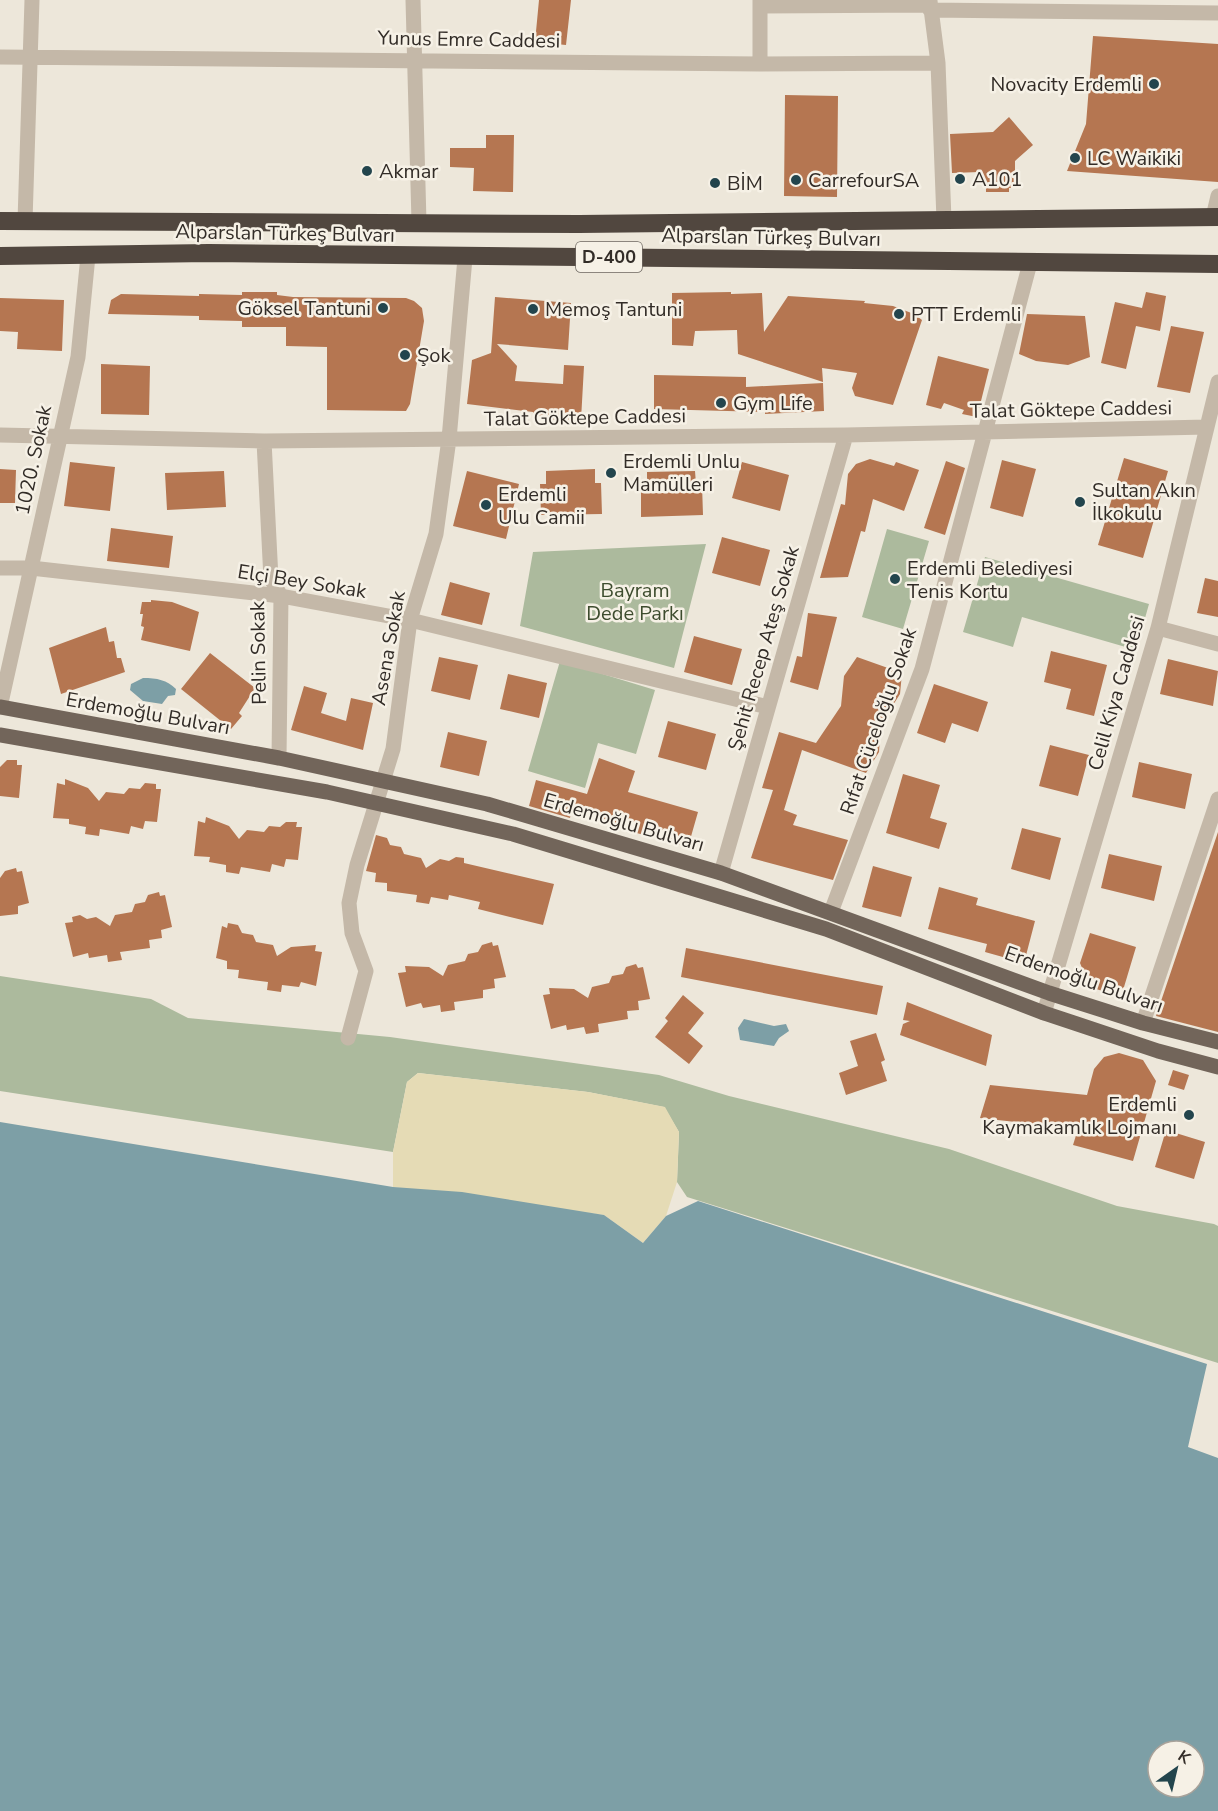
<svg xmlns="http://www.w3.org/2000/svg" width="1218" height="1811" viewBox="0 0 1218 1811" font-family="'Nunito Sans',sans-serif">
	<rect width="100%" height="100%" fill="#ede7da"/>
	<path fill="#acba9d" d="M887 529 929 541 903 629 862 617Z
		M706 544 674 668 520 626 533 552Z
		M985 557 1149 604 1136 650 1022 617 1013 647 963 632Z
		M560 661 655 690 636 754 598 743 585 788 528 771Z
		M0 976 151 999 188 1018 390 1037 659 1075 729 1096 949 1149 1117 1206 1214 1224 1218 1226V1363L687 1197 677 1182 679 1132 664 1107 588 1092 418 1073 407 1082 393 1152 0 1091Z"/>
	<path fill="#e5dbb5" d="M418 1073 588 1092 665 1107 679 1132 677 1182 666 1216 643 1243 604 1215 393 1187V1152L407 1082Z"/>
	<path fill="#7d9fa6" fill-rule="evenodd" d="M143 678C157 678 167 680 176 689L175 695 168 696 162 704 143 701 130 690 131 684Z
		M744 1019 774 1026 786 1024 789 1031 779 1038 774 1046 740 1040 738 1028Z
		M0 1122 393 1187 462 1192 604 1215 643 1243 666 1216 698 1201 1207 1364 1188 1447 1218 1458V1811H0ZM1158 1751H1194V1787H1158Z"/>
	<path fill="#b57651" d="M539 0H571L566 45 535 42Z
		M1093 36 1218 44V182L1067 171 1086 124Z
		M785 95 838 96 837 197 784 196Z
		M1009 117 1033 145 1015 161V188H1009V192H986V183H978L979 172 952 173 950 134 993 132Z
		M486 135H514L513 192 473 191 474 168 450 167V148H486Z
		M242 292H277V295L293 297 406 298 414 301 422 308 424 321 410 404 406 411 327 410V347L286 346V327H242V321L199 320V316L108 314 111 300 121 294 199 296V294L242 295Z
		M731 292V294L762 293 764 332 788 296 865 301 864 303 893 306 914 314 922 320 893 405 855 396 852 388 857 373 822 368 823 382 738 354 737 330 695 331 693 346 672 345V293Z
		M1146 292 1166 296 1160 331 1136 326 1126 369 1101 363 1115 302 1142 308Z
		M495 297 571 303 568 350 497 344 517 366 515 381 563 384 564 365 584 366 581 420 537 419 533 412 467 404 472 360 491 353Z
		M0 298 64 300 62 351 17 349 18 332 0 331Z
		M1027 314 1085 316 1090 357 1068 365 1036 361 1019 354Z
		M1171 326 1204 332 1190 393 1157 387Z
		M938 356 989 369 977 417 962 414 964 410 944 403 941 409 926 405Z
		M101 364 150 366 149 415 101 414Z
		M654 375 746 377V387L823 383 824 411 765 414V412L654 409Z
		M1124 458 1168 471 1143 558 1098 545Z
		M870 459 894 466 896 462 919 470 904 511 873 499 865 532 861 531 848 577 820 578 841 504 845 505 848 474 856 464Z
		M1002 460 1036 469 1023 517 990 508Z
		M946 461 965 468 945 535 924 528Z
		M70 462 115 467 110 511 64 506Z
		M742 462 789 475 780 511 732 498Z
		M0 469 16 470 15 503H0Z
		M595 469V483H601L602 514 541 515 540 484H546V471Z
		M224 471 226 507 167 510 165 473Z
		M467 471 519 484 506 539 453 526Z
		M695 471 696 484H702L703 515 641 517V486H647V472Z
		M111 528 173 536 169 568 107 561Z
		M722 537 770 550 760 586 712 573Z
		M1205 578 1218 581V617L1197 613Z
		M450 582 490 593 482 625 441 615Z
		M151 600 172 602 199 612 190 651 141 640 144 627 141 626 143 614H140L142 602H151Z
		M808 613 837 617 818 690 790 682 797 656 802 657Z
		M106 627 109 642 114 641 117 658H121L125 672 61 694 49 648Z
		M694 636 742 649 732 685 684 672Z
		M1051 651 1107 665 1094 716 1066 709 1071 689 1044 682Z
		M210 653 255 688 239 713 242 716 231 729 181 689Z
		M439 657 478 665 470 700 431 691Z
		M857 657 902 673 900 694 881 724 879 752 866 773 802 750 784 810 797 815 793 825 848 840 833 880 751 858 773 790 762 788 779 732 816 743 841 706 844 676Z
		M1168 659 1218 671 1213 706 1160 694Z
		M508 674 547 683 539 718 500 709Z
		M934 684 988 702 978 732 952 723 945 743 917 733Z
		M304 686 327 693 321 713 346 721 351 698 373 703 363 750 291 730Z
		M668 721 716 734 706 770 658 757Z
		M448 732 487 741 479 776 440 767Z
		M1050 745 1089 755 1078 796 1039 786Z
		M599 758 635 771 628 792 698 812 688 847 633 832 634 829 572 808 570 818 529 806 536 780 587 794Z
		M7 760H17V765H22L19 798 0 796V767Z
		M1139 762 1192 774 1185 809 1132 797Z
		M903 774 940 785 930 818 947 823 939 849 886 833Z
		M65 779 88 788 99 801 106 792 124 794 129 788 140 789 145 783 156 784V789H161L157 822 145 821 143 829 131 826 129 834 100 829 99 836 85 834 86 827 69 824V819L53 818 57 783 65 785Z
		M206 817 229 826 239 839 247 830 264 832 269 826 280 827 286 822H297L296 827H302L298 860 286 859 284 867 272 864 270 872 241 867 239 874 226 872V865L209 862 210 857 194 856 198 821 205 823Z
		M1022 828 1061 838 1050 880 1011 869Z
		M1218 832V1032L1156 1016Z
		M376 835 387 838 390 845 401 847 404 854 421 858 426 868 440 859 449 861 456 857 464 858V863L554 884 543 925 478 909 480 902 449 895 448 900 431 897 429 904 416 902 417 895 387 891V883L375 882 376 873 366 871Z
		M1109 854 1162 866 1154 901 1101 888Z
		M873 866 912 877 901 917 862 907Z
		M16 868 17 872 22 871 29 903 18 906V914L0 916V878L5 871Z
		M939 887 978 898 976 905 1035 921 1024 963 985 952 987 944 928 929Z
		M159 892 160 896 165 895 172 927 161 930 162 938 149 940 150 948 120 952 122 960 108 962 107 955 89 958 88 953 73 957 65 923 73 922 72 917 80 915 87 919 96 917 110 926 115 915 132 912 135 904 145 902 148 895Z
		M228 923 238 925 242 933 253 935 256 942 273 945 277 956 291 947 316 945 315 951 322 952 316 986 301 982 299 987 282 985 281 992 267 990 268 982 238 978 239 970 227 969V961L216 958 222 926 227 928Z
		M1090 933 1136 947 1121 997 1090 987 1080 963Z
		M492 942 493 946 498 945 506 977 494 979 495 988 483 990V998L454 1002 455 1010 441 1012 440 1005 423 1008 421 1003 406 1007 398 973 406 972 405 966 429 967 443 976 448 965 465 961 468 954 478 952 482 945Z
		M686 948 883 986 877 1015 681 977Z
		M636 964 638 968 643 967 650 999 638 1001 639 1010 627 1011 628 1019 598 1024 599 1032 586 1034 584 1027 567 1030 566 1025 551 1029 543 995 550 994 549 988 574 989 588 998 592 987 609 983 612 976 623 974 626 967Z
		M683 995 704 1013 688 1033 703 1046 689 1064 655 1037 668 1021 665 1018Z
		M907 1002 992 1035 986 1066 900 1035 903 1024 910 1021 903 1020Z
		M876 1033 885 1060 881 1062 887 1081 846 1095 839 1073 858 1066 850 1041Z
		M1119 1053 1143 1060 1156 1081 1133 1161 1073 1145 1078 1129 980 1118 990 1085 1087 1095 1094 1069 1104 1057Z
		M1173 1070 1189 1075 1184 1090 1168 1085Z
		M1166 1130 1205 1142 1194 1179 1155 1167Z"/>
	<g fill="none" stroke-linecap="round" stroke-linejoin="round">
		<path stroke="#c4b8a8" stroke-width="15" d="M413 0 419 222
			M760 0V64
			M930 1 938 63 944 220
			M760 6 930 5
			M930 10 1218 13
			M0 57 760 64 938 63
			M1213 217 1218 196
			M25 221 32 0
			M0 435 264 441 846 435 1207 427
			M264 441 271 579 281 596 279 758
			M0 568H31L281 596 410 620 768 707
			M1158 628 1218 644
			M0 707 78 357 88 256
			M721 873 846 435
			M831 912 922 669 1030 263
			M1044 1013 1158 628 1218 382
			M1143 1023 1218 799
			M348 1038 366 971 352 933 349 903 357 865 393 749 410 620 436 534 449 439 465 258"/>
		<path stroke="#72655a" stroke-width="15" d="M0 707 279 758 487 804 721 873 1049 993 1143 1023 1218 1042
			M0 735 327 792 513 834 826 929 1044 1013 1158 1051 1218 1067"/>
		<path stroke="#51473f" stroke-width="18" d="M0 221 579 224 1218 217
			M0 256 209 253 1218 264"/>
	</g>
	<g fill="#23454d" stroke="#f6f1e6" stroke-width="2">
		<circle cx="1154" cy="84" r="6"/>
		<circle cx="1075" cy="158" r="6"/>
		<circle cx="367" cy="171" r="6"/>
		<circle cx="960" cy="179" r="6"/>
		<circle cx="796" cy="180" r="6"/>
		<circle cx="715" cy="183" r="6"/>
		<circle cx="383" cy="308" r="6"/>
		<circle cx="533" cy="309" r="6"/>
		<circle cx="899" cy="314" r="6"/>
		<circle cx="405" cy="355" r="6"/>
		<circle cx="721" cy="403" r="6"/>
		<circle cx="611" cy="473" r="6"/>
		<circle cx="1080" cy="502" r="6"/>
		<circle cx="486" cy="505" r="6"/>
		<circle cx="895" cy="579" r="6"/>
		<circle cx="1189" cy="1115" r="6"/>
	</g>
	<g text-anchor="middle" stroke-width="5" stroke-linejoin="round" paint-order="stroke">
		<rect fill="#f6f1e6" stroke="#6d6760" stroke-width="1.5" x="576" y="242" width="66" height="30" rx="4.5"/>
		<g font-size="18" font-weight="bold" fill="#322c27">
			<text x="609" y="263">D-400</text>
		</g>
		<g font-size="20" fill="#322c27" stroke="#f6f1e6">
			<text transform="translate(469 39) rotate(1)" y="7">Yunus Emre Caddesi</text>
			<text transform="translate(285 233) rotate(1)" y="7">Alparslan Türkeş Bulvarı</text>
			<text transform="translate(771 237) rotate(1)" y="7">Alparslan Türkeş Bulvarı</text>
			<text transform="translate(1071 409) rotate(-1)" y="7">Talat Göktepe Caddesi</text>
			<text transform="translate(585 417) rotate(-1)" y="7">Talat Göktepe Caddesi</text>
			<text transform="translate(33 460) rotate(-78)" y="7">1020. Sokak</text>
			<text transform="translate(302 581) rotate(9)" y="7">Elçi Bey Sokak</text>
			<text transform="translate(388 648) rotate(-80)" y="7">Asena Sokak</text>
			<text transform="translate(763 648) rotate(-74)" y="7">Şehit Recep Ateş Sokak</text>
			<text transform="translate(258 653) rotate(-91)" y="7">Pelin Sokak</text>
			<text transform="translate(1116 693) rotate(-74)" y="7">Celil Kiya Caddesi</text>
			<text transform="translate(148 713) rotate(10)" y="7">Erdemoğlu Bulvarı</text>
			<text transform="translate(878 721) rotate(-71)" y="7">Rıfat Cüceloğlu Sokak</text>
			<text transform="translate(624 822) rotate(16)" y="7">Erdemoğlu Bulvarı</text>
			<text transform="translate(1084 979) rotate(19)" y="7">Erdemoğlu Bulvarı</text>
		</g>
		<g font-size="20" fill="#322c27" stroke="#f6f1e6" text-anchor="start">
			<text x="1142" y="91" text-anchor="end">Novacity Erdemli</text>
			<text x="1087" y="165">LC Waikiki</text>
			<text x="379" y="178">Akmar</text>
			<text x="972" y="186">A101</text>
			<text x="808" y="187">CarrefourSA</text>
			<text x="727" y="190">BİM</text>
			<text x="371" y="315" text-anchor="end">Göksel Tantuni</text>
			<text x="545" y="316">Memoş Tantuni</text>
			<text x="911" y="321">PTT Erdemli</text>
			<text x="417" y="362">Şok</text>
			<text x="733" y="410">Gym Life</text>
			<text x="623" y="468">Erdemli Unlu<tspan x="623" dy="23">Mamülleri</tspan></text>
			<text x="1092" y="497">Sultan Akın<tspan x="1092" dy="23">İlkokulu</tspan></text>
			<text x="498" y="501">Erdemli<tspan x="498" dy="23">Ulu Camii</tspan></text>
			<text x="907" y="575">Erdemli Belediyesi<tspan x="907" dy="23">Tenis Kortu</tspan></text>
			<text x="1177" y="1111" text-anchor="end">Erdemli<tspan x="1177" dy="23">Kaymakamlık Lojmanı</tspan></text>
		</g>
		<g font-size="20" fill="#3d4c2e" stroke="#f6f1e6">
			<text x="635" y="597">Bayram<tspan x="635" dy="23">Dede Parkı</tspan></text>
		</g>
	</g>
	<g transform="translate(1176 1769) rotate(34)"><circle r="28" fill="#f6f1e6" stroke="#a8a29a" stroke-width="1.5"/>
	<path d="M0-4.5L10 22L0 15L-10 22Z" fill="#23454d"/>
	<text y="-9" font-size="16" font-weight="bold" text-anchor="middle" fill="#322c27">K</text>
	</g>
</svg>
